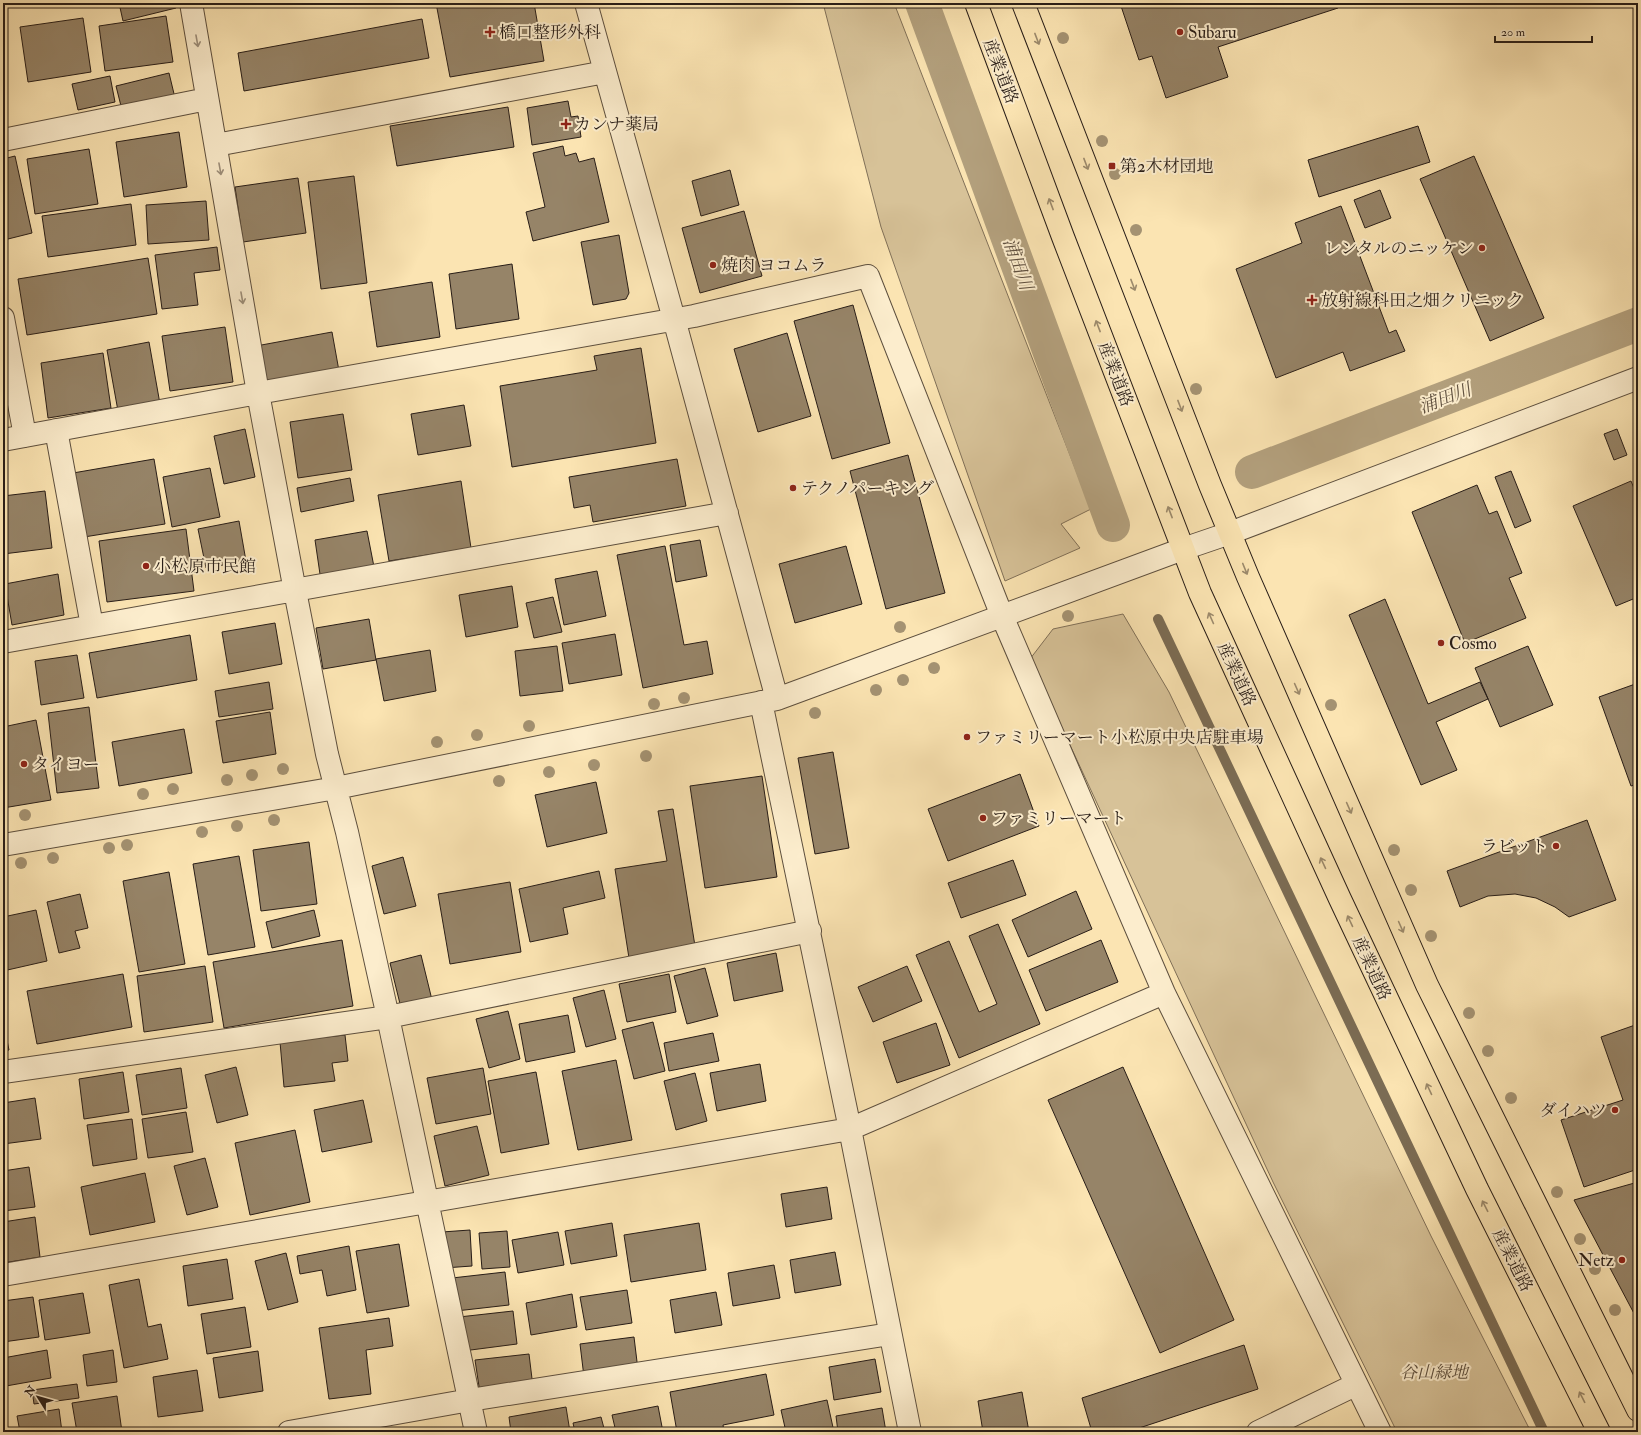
<svg xmlns="http://www.w3.org/2000/svg" width="1641" height="1435" viewBox="0 0 1641 1435" font-family="'IM FELL Double Pica','Noto Serif JP',serif">
	<rect width="100%" height="100%" fill="#fbe4b2"/>
	<filter id="stains"><feTurbulence type="fractalNoise" baseFrequency=".005" numOctaves="4"/><feColorMatrix values="0 0 0 0 .2 0 0 0 0 .09 0 0 0 0 .02 0 0 0 .5 -.17"/></filter>
	<radialGradient id="worn" r=".72"><stop offset=".6" stop-color="#630" stop-opacity="0"/><stop offset="1" stop-color="#630" stop-opacity=".3"/></radialGradient>
	<path fill="#d7c298" stroke="#807058" d="M823 3H894L1091 509 1061 524 1080 548 1005 581 881 227Z
		M1123 614 1169 692 1431 1236 1531 1432H1397L1273 1182 1030 659 1053 629Z"/>
	<g fill="none" stroke-linecap="round" stroke-linejoin="round">
		<path stroke="#7b6c54" stroke-width="10" d="M1158 619 1544 1432"/>
		<path stroke="#b3a07d" stroke-width="34" d="M922 3 1113 525
			M1252 472 1638 324"/>
	</g>
	<path fill="#968468" stroke="#281d17" d="M119 3H175L176 8 123 21Z
		M436 3H534L544 61 450 77Z
		M1120 3H1336L1338 8 1218 47 1228 77 1166 98 1152 56 1139 60Z
		M166 16 173 62 105 71 99 26Z
		M83 18 91 72 28 82 20 27Z
		M422 19 429 58 244 91 238 53Z
		M169 73 175 98 122 110 116 86Z
		M110 76 115 102 78 110 72 84Z
		M568 101 571 117 578 116 581 137 532 145 527 108Z
		M508 107 514 147 397 166 390 126Z
		M1418 126 1430 162 1319 197 1308 160Z
		M179 132 187 187 124 197 116 142Z
		M563 146 565 156 576 153 579 162 594 158 609 222 533 241 526 212 545 207 533 153Z
		M89 149 98 204 35 214 27 159Z
		M15 156 32 233 4 240 3 159Z
		M1474 156 1544 318 1490 341 1420 179Z
		M730 170 739 205 701 216 692 181Z
		M354 176 367 283 321 289 308 182Z
		M298 178 306 233 243 242 235 187Z
		M1380 190 1391 218 1365 228 1354 200Z
		M206 201 209 240 148 244 146 205Z
		M131 204 136 245 48 257 42 216Z
		M1341 206 1389 333 1396 330 1405 351 1350 371 1343 352 1276 378 1236 269 1302 243 1295 223Z
		M744 211 762 276 700 293 682 228Z
		M619 235 629 293 626 299 593 305 581 242Z
		M217 247 220 270 194 273 198 305 162 309 155 255Z
		M148 258 157 314 27 335 18 279Z
		M512 264 519 319 456 329 449 274Z
		M432 282 440 337 377 347 369 292Z
		M853 305 890 443 832 459 794 321Z
		M225 327 233 382 170 391 162 336Z
		M332 332 339 371 263 384 256 346Z
		M787 333 811 416 758 432 734 349Z
		M149 342 160 404 118 411 107 350Z
		M641 348 656 443 512 467 500 386 597 370 594 356Z
		M103 353 111 408 48 418 41 363Z
		M464 405 471 446 418 455 411 414Z
		M343 414 352 470 298 478 290 422Z
		M245 429 255 477 224 484 214 436Z
		M1617 429 1627 455 1614 460 1604 434Z
		M908 455 945 593 886 609 850 471Z
		M154 459 165 524 84 537 73 473Z
		M677 459 686 506 593 522 590 505 574 508 569 477Z
		M210 468 220 517 172 527 163 477Z
		M1511 471 1531 521 1515 528 1495 477Z
		M350 478 354 501 301 512 297 488Z
		M461 481 471 548 389 561 378 495Z
		M1631 481 1638 498V597L1616 606 1573 506Z
		M1477 485 1489 514 1497 511 1522 573 1509 578 1526 618 1465 643 1412 512Z
		M45 491 52 548 3 554V496Z
		M239 521 246 561 206 568 198 529Z
		M186 529 194 591 107 602 99 541Z
		M367 531 375 572 321 581 315 540Z
		M700 540 707 576 676 582 670 545Z
		M665 546 684 645 707 641 713 674 643 688 617 555Z
		M846 546 862 604 795 623 779 564Z
		M597 571 606 616 564 625 555 579Z
		M58 574 64 615 12 625 5 584Z
		M512 586 518 627 466 637 459 595Z
		M553 597 562 632 534 638 526 603Z
		M1385 599 1428 704 1480 682 1488 699 1436 722 1457 770 1421 785 1349 615Z
		M369 619 376 660 323 669 316 628Z
		M275 623 282 664 229 674 222 632Z
		M615 634 622 675 569 684 562 643Z
		M190 635 197 680 97 698 89 653Z
		M557 646 563 691 520 696 515 651Z
		M1528 646 1553 705 1500 727 1475 668Z
		M430 650 436 691 384 701 376 659Z
		M77 655 84 698 41 705 35 661Z
		M269 682 273 709 219 717 215 691Z
		M1638 683V784L1631 786 1599 697Z
		M89 707 99 788 57 793 48 713Z
		M270 712 276 754 223 763 216 721Z
		M36 720 51 800 3 808V727Z
		M184 729 192 773 119 786 112 742Z
		M833 752 849 848 815 854 798 758Z
		M1020 774 1039 826 948 861 928 809Z
		M762 776 777 877 705 888 690 786Z
		M596 782 607 833 547 847 535 795Z
		M673 809 695 946 629 958 615 869 667 861 658 811Z
		M1587 820 1616 900 1569 917 1555 907 1536 898 1515 894 1488 896 1460 907 1447 871Z
		M309 842 317 904 261 911 253 850Z
		M239 856 255 947 208 955 193 864Z
		M403 857 416 906 384 914 372 866Z
		M1013 860 1026 895 961 918 948 883Z
		M599 871 605 898 563 908 568 934 530 942 519 889Z
		M169 872 185 964 139 972 123 881Z
		M510 882 521 952 450 964 438 894Z
		M1076 891 1092 929 1028 957 1012 920Z
		M80 894 88 928 75 931 80 948 59 953 47 902Z
		M36 910 47 961 3 971V917Z
		M314 910 320 936 272 948 266 922Z
		M998 924 1040 1024 959 1058 916 955 949 941 979 1012 997 1004 969 936Z
		M342 940 353 1006 224 1028 213 962Z
		M1101 940 1118 982 1046 1011 1029 970Z
		M776 953 783 991 734 1001 727 963Z
		M421 955 433 1004 402 1012 390 963Z
		M205 966 213 1022 144 1032 137 976Z
		M907 966 922 1001 873 1022 858 987Z
		M705 968 718 1016 687 1024 674 976Z
		M123 974 132 1027 37 1044 27 991Z
		M669 974 676 1012 627 1022 619 984Z
		M604 990 616 1039 586 1047 573 998Z
		M508 1011 520 1059 489 1068 476 1019Z
		M568 1015 575 1052 526 1062 519 1024Z
		M3 1021 9 1050 3 1051Z
		M653 1022 665 1071 634 1079 622 1030Z
		M936 1023 950 1065 897 1083 883 1042Z
		M1638 1024V1169L1584 1187 1561 1120 1623 1100 1601 1037Z
		M713 1033 719 1061 669 1071 664 1043Z
		M345 1035 348 1061 332 1063 335 1081 284 1087 280 1042Z
		M616 1060 632 1140 578 1150 562 1071Z
		M760 1064 766 1101 717 1111 710 1073Z
		M236 1067 248 1115 217 1123 205 1075Z
		M1123 1067 1234 1320 1160 1353 1048 1100Z
		M181 1068 187 1108 142 1115 136 1075Z
		M483 1068 491 1114 436 1124 427 1078Z
		M123 1072 129 1112 84 1119 79 1079Z
		M536 1072 549 1144 501 1153 488 1081Z
		M695 1073 707 1121 676 1130 664 1081Z
		M35 1098 41 1139 3 1144V1103Z
		M363 1100 372 1142 322 1152 314 1110Z
		M186 1112 193 1152 148 1158 142 1119Z
		M132 1119 137 1159 93 1166 87 1125Z
		M477 1126 489 1175 445 1186 434 1136Z
		M295 1130 310 1202 250 1215 235 1143Z
		M205 1158 218 1207 187 1215 174 1166Z
		M29 1167 35 1207 3 1211V1171Z
		M145 1173 155 1222 90 1235 81 1187Z
		M1638 1182V1321L1574 1200Z
		M827 1187 832 1219 786 1227 781 1194Z
		M35 1217 40 1257 3 1263V1222Z
		M612 1223 617 1256 571 1264 565 1231Z
		M699 1223 706 1270 631 1282 624 1235Z
		M470 1230 472 1266 444 1268 442 1232Z
		M507 1231 510 1267 482 1269 479 1233Z
		M558 1232 564 1265 518 1273 512 1240Z
		M399 1244 409 1306 367 1313 356 1251Z
		M349 1246 356 1290 327 1296 322 1270 300 1274 297 1256Z
		M835 1252 841 1285 795 1293 790 1260Z
		M286 1253 298 1302 268 1310 255 1261Z
		M227 1259 233 1299 188 1306 183 1266Z
		M774 1265 780 1298 733 1306 728 1273Z
		M505 1272 509 1305 456 1311 452 1278Z
		M139 1279 148 1327 161 1324 168 1359 124 1368 109 1285Z
		M627 1290 632 1323 586 1330 580 1297Z
		M716 1292 722 1325 675 1333 670 1300Z
		M83 1293 90 1333 45 1340 39 1300Z
		M572 1294 577 1327 531 1335 526 1303Z
		M33 1297 39 1337 3 1342V1301Z
		M245 1307 251 1347 207 1354 201 1314Z
		M513 1311 517 1344 463 1351 459 1317Z
		M389 1318 393 1346 366 1350 371 1394 329 1399 319 1328Z
		M634 1337 638 1370 584 1377 580 1344Z
		M1244 1345 1258 1389 1127 1432H1092L1082 1398Z
		M47 1350 51 1378 6 1386 3 1358Z
		M113 1350 117 1382 87 1386 83 1355Z
		M258 1351 263 1391 219 1398 213 1358Z
		M529 1354 533 1387 480 1393 475 1360Z
		M875 1359 881 1392 834 1400 829 1367Z
		M197 1370 203 1411 158 1417 153 1377Z
		M766 1374 774 1415 723 1425 724 1432H677L670 1392Z
		M77 1384 79 1398 34 1404 32 1390Z
		M1022 1392 1029 1432H983L978 1401Z
		M117 1396 122 1432H77L72 1403Z
		M827 1400 834 1432H786L781 1410Z
		M658 1406 663 1432H616L612 1415Z
		M566 1407 570 1432H511L509 1417Z
		M882 1408 886 1432H838L836 1416Z
		M59 1409 62 1432H20L17 1416Z
		M601 1417 605 1432H575L573 1423Z"/>
	<g fill="none" stroke-linecap="round" stroke-linejoin="round">
		<defs>
			<path id="minor" d="M191 3 258 393 295 591 327 754 347 832 388 1017 476 1432
				M586 3 674 319 777 699
				M3 140 207 99
				M216 145 605 72
				M3 318 25 436
				M56 430 92 626
				M3 440 258 393 694 316 868 276 1002 616 1164 993 1380 1432
				M3 642 727 513
				M761 702 850 1129 910 1432
				M3 845 336 788 777 699 1183 549 1230 533 1638 378
				M3 1072 388 1017 810 931
				M3 1275 850 1129 1164 993
				M289 1432 470 1400 890 1334
				M1258 1432 1355 1385"/>
			<path id="major" d="M976 3 1063 237 1200 593 1340 899 1477 1189 1599 1432
				M1023 3 1210 485 1248 577 1427 985 1638 1410"/>
		</defs>
		<use href="#minor" stroke="#5d4f3e" stroke-width="24"/>
		<use href="#major" stroke="#281d17" stroke-width="24"/>
		<use href="#minor" stroke="#fcedcd" stroke-width="22"/>
		<use href="#major" stroke="#fbe4b2" stroke-width="22"/>
	</g>
	<g fill="#a49272">
		<circle cx="1063" cy="38" r="6"/>
		<circle cx="1102" cy="141" r="6"/>
		<circle cx="1115" cy="174" r="6"/>
		<circle cx="1136" cy="230" r="6"/>
		<circle cx="1196" cy="389" r="6"/>
		<circle cx="1068" cy="616" r="6"/>
		<circle cx="900" cy="627" r="6"/>
		<circle cx="934" cy="668" r="6"/>
		<circle cx="903" cy="680" r="6"/>
		<circle cx="876" cy="690" r="6"/>
		<circle cx="684" cy="698" r="6"/>
		<circle cx="654" cy="704" r="6"/>
		<circle cx="1331" cy="705" r="6"/>
		<circle cx="815" cy="713" r="6"/>
		<circle cx="529" cy="726" r="6"/>
		<circle cx="477" cy="735" r="6"/>
		<circle cx="437" cy="742" r="6"/>
		<circle cx="646" cy="756" r="6"/>
		<circle cx="594" cy="765" r="6"/>
		<circle cx="283" cy="769" r="6"/>
		<circle cx="549" cy="772" r="6"/>
		<circle cx="252" cy="775" r="6"/>
		<circle cx="227" cy="780" r="6"/>
		<circle cx="499" cy="781" r="6"/>
		<circle cx="173" cy="789" r="6"/>
		<circle cx="143" cy="794" r="6"/>
		<circle cx="25" cy="815" r="6"/>
		<circle cx="274" cy="820" r="6"/>
		<circle cx="237" cy="826" r="6"/>
		<circle cx="202" cy="832" r="6"/>
		<circle cx="127" cy="845" r="6"/>
		<circle cx="109" cy="848" r="6"/>
		<circle cx="1394" cy="850" r="6"/>
		<circle cx="53" cy="858" r="6"/>
		<circle cx="21" cy="863" r="6"/>
		<circle cx="1411" cy="890" r="6"/>
		<circle cx="1431" cy="936" r="6"/>
		<circle cx="1469" cy="1013" r="6"/>
		<circle cx="1488" cy="1051" r="6"/>
		<circle cx="1511" cy="1098" r="6"/>
		<circle cx="1557" cy="1192" r="6"/>
		<circle cx="1580" cy="1239" r="6"/>
		<circle cx="1595" cy="1269" r="6"/>
		<circle cx="1615" cy="1310" r="6"/>
	</g>
	<defs><path id="oneway-shaft" d="M-6 0H5M1.5-3L5.5 0L1.5 3" fill="none" stroke-width="1.6" stroke-linecap="round" stroke-linejoin="round"/></defs>
	<g stroke="#9c8a6c">
		<use href="#oneway-shaft" transform="translate(1037 39) rotate(69)"/>
		<use href="#oneway-shaft" transform="translate(1086 164) rotate(69)"/>
		<use href="#oneway-shaft" transform="translate(1051 204) rotate(-111)"/>
		<use href="#oneway-shaft" transform="translate(1133 285) rotate(69)"/>
		<use href="#oneway-shaft" transform="translate(1098 326) rotate(-111)"/>
		<use href="#oneway-shaft" transform="translate(1180 406) rotate(69)"/>
		<use href="#oneway-shaft" transform="translate(1170 512) rotate(-111)"/>
		<use href="#oneway-shaft" transform="translate(1245 569) rotate(68)"/>
		<use href="#oneway-shaft" transform="translate(1211 618) rotate(-114)"/>
		<use href="#oneway-shaft" transform="translate(1297 689) rotate(66)"/>
		<use href="#oneway-shaft" transform="translate(1349 808) rotate(66)"/>
		<use href="#oneway-shaft" transform="translate(1323 863) rotate(-115)"/>
		<use href="#oneway-shaft" transform="translate(1350 921) rotate(-115)"/>
		<use href="#oneway-shaft" transform="translate(1401 927) rotate(66)"/>
		<use href="#oneway-shaft" transform="translate(1429 1089) rotate(-115)"/>
		<use href="#oneway-shaft" transform="translate(1485 1206) rotate(-117)"/>
		<use href="#oneway-shaft" transform="translate(1582 1397) rotate(-117)"/>
	</g>
	<g stroke="#9d8f7b">
		<use href="#oneway-shaft" transform="translate(197 41) rotate(80)"/>
		<use href="#oneway-shaft" transform="translate(220 169) rotate(80)"/>
		<use href="#oneway-shaft" transform="translate(242 298) rotate(80)"/>
	</g>
	<g fill="#8f2418" stroke="#fcedcd" stroke-width="1.5">
		<path d="M488 26h4v4h4v4h-4v4h-4v-4h-4v-4h4z"/>
		<circle cx="1180" cy="32" r="4"/>
		<path d="M564 118h4v4h4v4h-4v4h-4v-4h-4v-4h4z"/>
		<rect x="1108" y="162" width="8" height="8" rx="2"/>
		<circle cx="1482" cy="248" r="4"/>
		<circle cx="713" cy="265" r="4"/>
		<path d="M1310 294h4v4h4v4h-4v4h-4v-4h-4v-4h4z"/>
		<circle cx="793" cy="488" r="4"/>
		<circle cx="146" cy="566" r="4"/>
		<circle cx="1441" cy="643" r="4"/>
		<circle cx="967" cy="737" r="4"/>
		<circle cx="24" cy="764" r="4"/>
		<circle cx="983" cy="818" r="4"/>
		<circle cx="1556" cy="846" r="4"/>
		<circle cx="1615" cy="1110" r="4"/>
		<circle cx="1622" cy="1260" r="4"/>
	</g>
	<g text-anchor="middle" stroke-width="4" stroke-linejoin="round" paint-order="stroke">
		<g font-size="17" fill="#281d17" stroke="#fcedcd" text-anchor="start">
			<text x="499" y="38">橋口整形外科</text>
			<text x="1188" y="38">Subaru</text>
			<text x="574" y="130">カンナ薬局</text>
			<text x="1120" y="172">第2木材団地</text>
			<text x="1474" y="254" text-anchor="end">レンタルのニッケン</text>
			<text x="721" y="271">焼肉 ヨコムラ</text>
			<text x="1321" y="306">放射線科田之畑クリニック</text>
			<text x="801" y="494">テクノパーキング</text>
			<text x="154" y="572">小松原市民館</text>
			<text x="1449" y="649">Cosmo</text>
			<text x="975" y="743">ファミリーマート小松原中央店駐車場</text>
			<text x="32" y="770">タイヨー</text>
			<text x="991" y="824">ファミリーマート</text>
			<text x="1548" y="852" text-anchor="end">ラビット</text>
			<text x="1607" y="1116" text-anchor="end">ダイハツ</text>
			<text x="1614" y="1266" text-anchor="end">Netz</text>
		</g>
		<g font-size="17" fill="#281d17" stroke="#fcedcd">
			<text transform="translate(1001 71) rotate(69)" y="6">産業道路</text>
			<text transform="translate(1116 374) rotate(69)" y="6">産業道路</text>
			<text transform="translate(1237 674) rotate(65)" y="6">産業道路</text>
			<text transform="translate(1372 968) rotate(65)" y="6">産業道路</text>
			<text transform="translate(1513 1260) rotate(63)" y="6">産業道路</text>
		</g>
		<g font-size="17" font-style="italic" fill="#5d4f3e" stroke="#fcedcd">
			<text x="1434" y="1378">谷山緑地</text>
		</g>
		<g font-size="18" font-style="italic" fill="#605140" stroke="#fcedcd">
			<text transform="translate(1018 264) rotate(70)" y="6">浦田川</text>
			<text transform="translate(1445 398) rotate(-21)" y="6">浦田川</text>
		</g>
	</g>
	<rect width="1641" height="1435" fill="none" stroke="#fbe4b2" stroke-width="16"/>
	<rect x="4" y="4" width="1633" height="1427" fill="none" stroke="#281d17" stroke-width="2"/>
	<rect x="8" y="8" width="1625" height="1419" fill="none" stroke="#281d17"/>
	<g transform="translate(38 1397) rotate(307)" stroke="#fcedcd" stroke-width="3" paint-order="stroke">
	<path d="M0-3L7 15L0 10L-7 15Z" fill="#281d17"/>
	<text y="-6" font-size="11" font-weight="bold" text-anchor="middle" fill="#281d17">N</text>
	</g>
	<path d="M1495 36v6h97v-6" fill="none" stroke="#281d17" stroke-width="2"/>
	<text x="1501" y="36" font-size="12" fill="#281d17" stroke="#fcedcd" stroke-width="3" paint-order="stroke">20 m</text>
	<rect width="100%" height="100%" filter="url(#stains)"/>
	<rect width="100%" height="100%" fill="url(#worn)"/>
</svg>
